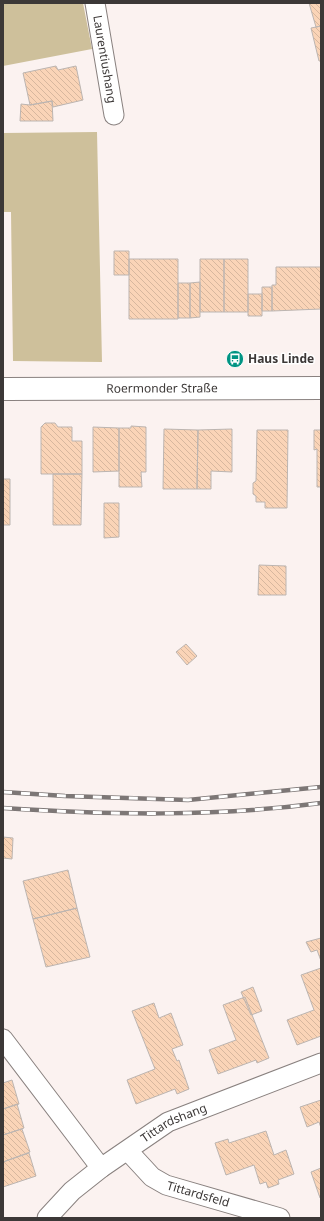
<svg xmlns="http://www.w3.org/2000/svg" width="324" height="1221" viewBox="0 0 324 1221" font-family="'Noto Sans',sans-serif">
	<defs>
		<pattern id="building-back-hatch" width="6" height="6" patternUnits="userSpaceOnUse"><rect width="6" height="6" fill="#fad4b7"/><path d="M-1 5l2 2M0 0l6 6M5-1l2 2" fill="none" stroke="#d7b79e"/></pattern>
	</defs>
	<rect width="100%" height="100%" fill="#fbf2f0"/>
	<path fill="#cec09b" d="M83 3 92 49 3 66V4Z
		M97 132 102 362 13 361 11 212H3V133Z"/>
	<path fill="url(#building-back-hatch)" stroke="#bcb5b1" d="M309 3H321V26L316 27Z
		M321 26V61H319L311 28Z
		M56 66 58 70 76 66 83 100 53 107 52 101 30 105 23 73Z
		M52 101 53 121H20L21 104 30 105Z
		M114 251H129V275H114Z
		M129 259H178V319H129Z
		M200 259H224V312H200Z
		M224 259H248V312H224Z
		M276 267H321V309L272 311V285H276Z
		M200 282V317L190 318V283Z
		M178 283H190V318H178Z
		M262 287H272V311H262Z
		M248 294H262V316H248Z
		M45 423H55L58 427H72V441H82V474H41V427Z
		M131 426 146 427V472H141L142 487H119V428H131Z
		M93 427 119 428V471L93 472Z
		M164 429 198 430 197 489H163Z
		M232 429V472L211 471V489H197L198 430Z
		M257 430H288L287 508H265V502H256V496L253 494V483L256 481Z
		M314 430H321V487H317V449L314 450Z
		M53 474H82L81 525H53Z
		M3 479H10V525H3Z
		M104 503H119V537L104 538Z
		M259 565 286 566V595H258Z
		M186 644 197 656 187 665 176 652Z
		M3 837 13 838 12 859 3 858Z
		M68 870 77 908 33 919 23 881Z
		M77 908 90 957 46 967 33 919Z
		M321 938V961L317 950 311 952 306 942Z
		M321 968V1036L297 1045 287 1020 314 1010 301 975Z
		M253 987 262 1011 251 1015 241 992Z
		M245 997 269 1058 257 1063 256 1060 218 1074 209 1050 236 1040 223 1005Z
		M154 1003 159 1018 171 1013 183 1045 172 1049 177 1061 179 1060 189 1089 177 1094 175 1089 136 1104 127 1080 155 1069 132 1011Z
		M12 1080 19 1104 3 1109V1083Z
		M321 1100V1128L319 1122 307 1127 300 1107Z
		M17 1104 24 1128 3 1135V1109Z
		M22 1129 30 1152 3 1162V1135Z
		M266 1131 274 1155 286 1150 294 1174 278 1180 279 1184 268 1188 266 1182 260 1184 254 1165 226 1175 215 1143 228 1139 229 1143Z
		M29 1153 36 1176 3 1187V1162Z
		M321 1168V1198H320L311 1172Z"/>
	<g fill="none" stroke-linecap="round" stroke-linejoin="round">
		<defs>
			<g id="street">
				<path id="s1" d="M95 3 114 115"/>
				<path d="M3 1039 101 1168"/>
				<path id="s2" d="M128 1151 152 1177 166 1185 280 1218"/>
				<path id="s3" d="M47 1218 72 1191 101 1168 168 1122 321 1063"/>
			</g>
			<g id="secondary">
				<path id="s4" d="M3 389 321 388"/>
			</g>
		</defs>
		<use href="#street" stroke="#89817f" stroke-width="21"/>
		<use href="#secondary" stroke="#89817f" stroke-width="24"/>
		<use href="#street" stroke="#fff" stroke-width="19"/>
		<use href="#secondary" stroke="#fff" stroke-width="22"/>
		<defs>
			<path id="rail" d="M3 792 65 796 188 800 321 787
				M3 808C109 815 216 817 321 803"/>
		</defs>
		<use href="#rail" stroke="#7d7776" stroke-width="4.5"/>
		<use href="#rail" stroke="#fff" stroke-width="3" stroke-dasharray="9" stroke-linecap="butt"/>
	</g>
	<defs>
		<symbol id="bus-disc" viewBox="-11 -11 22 22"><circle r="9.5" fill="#009483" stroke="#fff"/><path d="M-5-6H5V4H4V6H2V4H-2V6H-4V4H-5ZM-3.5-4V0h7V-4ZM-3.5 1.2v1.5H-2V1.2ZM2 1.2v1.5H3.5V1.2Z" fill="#fff"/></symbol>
	</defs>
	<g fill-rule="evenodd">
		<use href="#bus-disc" x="225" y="349" width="20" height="20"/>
	</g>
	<g text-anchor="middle" stroke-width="3" stroke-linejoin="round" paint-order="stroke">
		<g font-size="12" fill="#3c3837" stroke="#fff">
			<text dy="4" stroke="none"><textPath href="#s1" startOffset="57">Laurentiushang</textPath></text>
			<text dy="4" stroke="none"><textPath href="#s4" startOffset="159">Roermonder Straße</textPath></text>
			<text dy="4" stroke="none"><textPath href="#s3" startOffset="160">Tittardshang</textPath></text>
			<text dy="4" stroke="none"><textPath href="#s2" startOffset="85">Tittardsfeld</textPath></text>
		</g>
		<g font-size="12" font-weight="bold" fill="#3c3837" stroke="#fff" text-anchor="start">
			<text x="248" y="363">Haus Linde</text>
		</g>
	</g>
	<rect width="324" height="1221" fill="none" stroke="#3c3837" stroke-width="8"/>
</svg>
